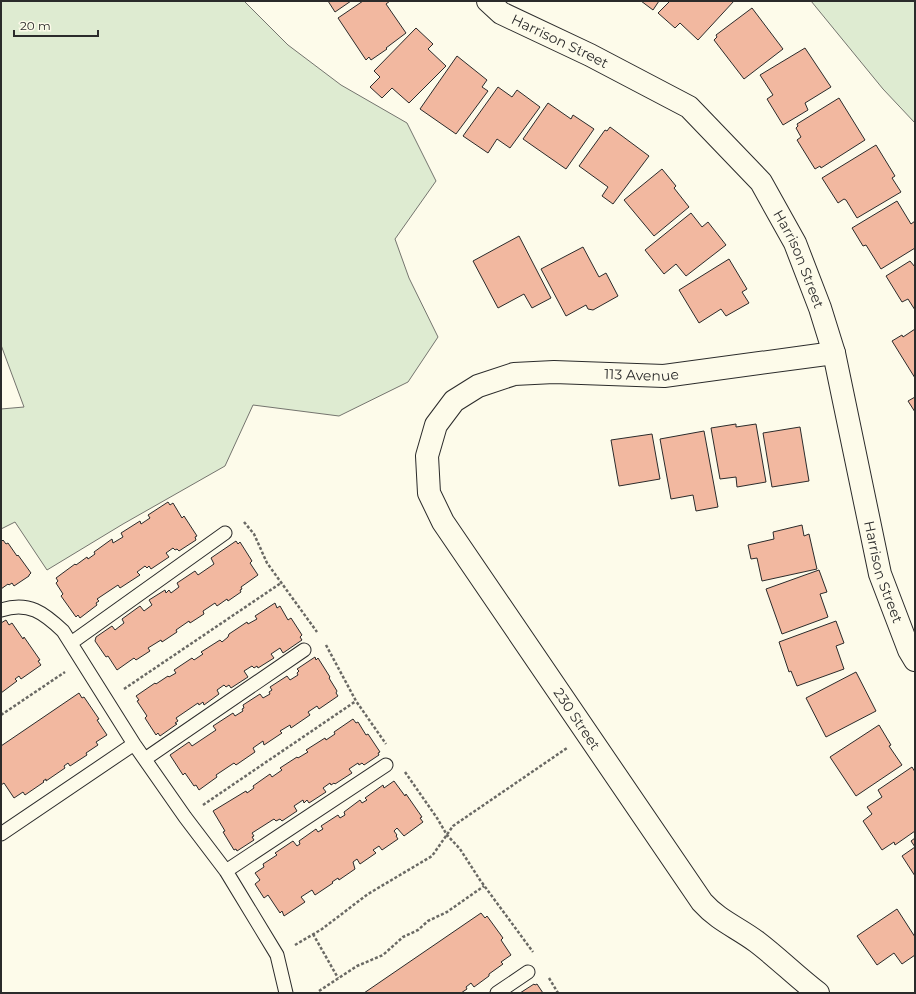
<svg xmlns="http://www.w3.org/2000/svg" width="916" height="994" viewBox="0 0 916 994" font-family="Montserrat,sans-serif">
	<rect width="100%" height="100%" fill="#fdfbea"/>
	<path fill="#deebd1" stroke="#74746e" d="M1 1H244L288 45 341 85 407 123 436 181 395 239 409 278 438 337 408 382 339 416 253 405 225 466 123 524 47 570 15 522 1 529V409L24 407 1 345Z
		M811 1H915V123L883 89Z"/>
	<path fill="#f2b8a0" stroke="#2b2b2b" d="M328 1H351L335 12Z
		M363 1H390L386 4 406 33 386 48 387 49 371 60 369 57 366 60 338 18Z
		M641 1H659L653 10Z
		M670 1H734L698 40 680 23 675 28 658 13Z
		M752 8 783 49 744 79 714 40 717 37 716 35Z
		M416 28 433 44 428 49 446 66 409 103 392 88 382 98 370 87 380 77 374 71Z
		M805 48 831 87 805 103 808 110 783 125 767 99 773 95 760 75Z
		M457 56 487 80 482 87 488 91 456 134 420 109Z
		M498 87 512 97 517 90 540 107 510 148 497 139 488 153 463 136Z
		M839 98 865 140 821 168 820 166 815 169 797 140 801 137 796 128 798 126 797 124Z
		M548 103 571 119 573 115 594 129 566 169 523 139Z
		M610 127 649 156 613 204 602 196 608 187 579 166 605 130 607 131Z
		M876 145 895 176 892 178 901 192 857 218 846 200 844 199 838 203 822 178Z
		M662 169 676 186 674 188 689 207 654 236 624 200Z
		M897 201 911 224 915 221V248L881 269 866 245 863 246 852 228Z
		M691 213 702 227 708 222 726 245 686 276 676 264 664 274 645 250Z
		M519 236 551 298 532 308 524 294 498 308 473 261Z
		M583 247 599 277 606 273 618 296 593 310 588 309 586 305 566 316 541 269Z
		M729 259 747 289 742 292 749 303 726 316 721 309 699 323 679 290Z
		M910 261 915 267V310L908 299 902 302 886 276Z
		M915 329V378L892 341 902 335 903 337Z
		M915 397V412L908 401Z
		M736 424V427L756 424 766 482 737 487 736 477 720 479 711 428Z
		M800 427 809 481 772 487 763 433Z
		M704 431 718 507 696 511 693 495 671 499 660 439Z
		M652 434 660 479 619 486 611 440Z
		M168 502 170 505 173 503 182 518 184 516 197 536 195 537 196 540 179 551 177 549 175 550 173 548 166 553 169 557 151 569 149 566 147 568 145 566 137 572 140 575 120 588 118 585 97 599 99 601 96 603 97 605 80 618 78 615 76 617 61 596 63 594 56 583 58 581 56 578 75 564 76 565 87 557 88 559 95 554 94 552 112 539 113 543 123 537 121 533 140 521 141 524 150 518 148 515Z
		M802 525 804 536 809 534 817 569 762 581 757 558 751 559 748 545 774 539 773 532Z
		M3 540 6 544 8 543 17 556 18 555 31 573 29 575V576L14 586 12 583 9 585 8 584 1 589V542Z
		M236 541 238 544 240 542 252 561 250 563 258 575 241 587 242 589 240 590 241 592 228 601 227 599 217 606 215 603 203 611 204 614 190 623 189 621 176 630 177 632 162 642 161 640 148 648 150 651 136 660 134 658 117 670 108 656 106 657 95 641 96 637 112 626 115 630 124 623 122 619 140 606 144 611 152 605 149 600 165 590 166 593 169 590 171 593 179 587 177 583 195 571 198 575 214 564 211 558Z
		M819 570 827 592 820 594 828 617 782 634 766 589Z
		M275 603 277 608 280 606 288 620 291 618 302 635 300 637 302 640 283 653 280 648 271 654 274 658 258 668 257 666 254 668 252 666 244 671 248 677 231 688 229 685 226 687 224 685 217 690 219 694 204 705 203 702 199 705 198 703 176 718 178 721 175 723 177 724 160 736 158 733 156 735 145 718 147 716 137 701 139 700 136 696 155 683 156 684 168 676 169 677 176 673 174 670 192 658 194 660 203 654 201 652 220 640 222 642 228 637 229 634 247 622 248 624 257 619 255 616Z
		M6 620 9 625 12 623 23 639 24 637 40 660 38 661 41 665 21 679 19 676 15 679 17 681 1 693V623Z
		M836 621 844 643 836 646 844 669 797 686 791 671 789 672 779 642Z
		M315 657 316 660 318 658 330 677 329 678 337 691 336 693 338 696 319 709 317 706 308 712 310 715 291 728 290 725 280 731 282 733 264 745 263 741 253 748 255 752 236 765 234 763 216 775 217 777 199 790 196 785 194 786 185 773 183 775 170 755 189 742 192 746 216 730 213 726 233 713 235 716 243 711 242 709 244 708 243 705 260 694 263 698 270 694 269 692 272 690 270 687 287 676 290 680 298 675 297 673 299 671 297 669Z
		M856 672 876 711 826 737 806 698Z
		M79 693 82 698 84 697 99 719 97 720 107 735 96 742 98 745 86 753 87 755 70 766 68 763 64 766 65 768 46 781V779L43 781 44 782 25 795 23 792 14 798 4 783 1 785V746Z
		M353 719 356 723 358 722 366 735 368 734 380 752 378 753 379 755 364 765 362 763 359 765 358 763 349 769 352 773 335 784 334 783 331 785 330 783 323 788 326 792 309 803 307 800 304 803 303 800 294 806 297 811 282 821 280 819 276 821 274 819 252 833 254 836 252 837 254 840 237 851 236 849 234 850 223 832 225 831 213 811 246 791 247 793 254 788 253 786 270 774 272 777 282 770 280 768 297 757 298 758 308 752 306 750 325 738 326 740 335 734 334 732Z
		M879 725 891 745 889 746 902 765 856 796 830 757Z
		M912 767 915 772V831L895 845 894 842 882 850 863 821 872 814 867 807 882 797 878 790Z
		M394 781 405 796 406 794 422 817 420 818 423 822 404 836 397 828 394 831 397 835 396 836 398 839 382 850 379 846 373 850 376 853 360 864 357 859 353 862 355 869 339 880 338 878 332 882 333 883 315 895 312 890 301 897 305 902 284 916 282 911 280 913 268 895 264 898 255 884 260 880 255 873 264 867 263 864 277 855 275 853 293 841 297 846 300 844 299 841 316 829 318 832 323 829 321 826 338 815 340 818 345 815 344 812 360 800 362 803 367 800 365 798 383 785 384 788Z
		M915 838V876L902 856 915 847 911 841Z
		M897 909 915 937V955L902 964 894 953 877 965 857 936Z
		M481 913 485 918 487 916 503 938 501 940 511 955 501 962 503 964 489 974V976L474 987 471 983 466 987 467 989 461 993H364Z
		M534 984 535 985 537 984 543 993H520Z"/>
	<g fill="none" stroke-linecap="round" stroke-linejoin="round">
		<defs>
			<path id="lane" d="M1 610C29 601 44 613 63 631L134 744 185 817 226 871 277 955 286 993
				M71 643 225 533
				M145 759 304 650
				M1 834 134 744
				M226 871 386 765
				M497 993 528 972"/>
			<g id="street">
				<path id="s1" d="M488 1 501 13 590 55 689 107 761 182 795 243 820 308 834 353 880 574 909 650 915 660"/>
				<path id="s2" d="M818 993C797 977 778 958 757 942 737 927 719 921 702 902L443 522 429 493 427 456 436 425 454 401 478 386 514 374 554 372 664 376 834 353"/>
			</g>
		</defs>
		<use href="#lane" stroke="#2b2b2b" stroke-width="15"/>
		<use href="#street" stroke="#2b2b2b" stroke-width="24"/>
		<path stroke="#6a6964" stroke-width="2.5" stroke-dasharray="3 2" stroke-linecap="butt" d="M244 522 254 534 267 563 317 632
			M326 645 356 701 386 744
			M124 689 281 583
			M1 715 65 672
			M405 772 437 818 447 835 460 849 480 880 533 952
			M203 805 356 701
			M313 934 338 978
			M295 945 322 929 368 894 432 856 453 826 567 748
			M549 978 558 993
			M319 991 357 966 383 955 403 937 418 930 428 921 447 912 484 886"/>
		<use href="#lane" stroke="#fdfbea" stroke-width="13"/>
		<use href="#street" stroke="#fdfbea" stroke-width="22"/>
	</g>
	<g text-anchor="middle" stroke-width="3" stroke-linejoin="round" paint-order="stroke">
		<g font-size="14" fill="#2b2b2b" stroke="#fdfbea">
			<text dy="5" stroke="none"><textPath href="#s1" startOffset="83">Harrison Street</textPath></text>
			<text dy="5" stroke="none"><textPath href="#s1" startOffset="418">Harrison Street</textPath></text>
			<text dy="5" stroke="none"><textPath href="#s2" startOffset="933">113 Avenue</textPath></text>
			<text dy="5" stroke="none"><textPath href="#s1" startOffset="743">Harrison Street</textPath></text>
			<text transform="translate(577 719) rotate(56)" y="5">230 Street</text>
		</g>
	</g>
	<rect width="916" height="994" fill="none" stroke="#2b2b2b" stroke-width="4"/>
	<path d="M14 30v6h84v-6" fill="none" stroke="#2b2b2b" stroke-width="2"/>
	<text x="20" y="30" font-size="12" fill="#2b2b2b" stroke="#fdfbea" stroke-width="3" paint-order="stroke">20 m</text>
</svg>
